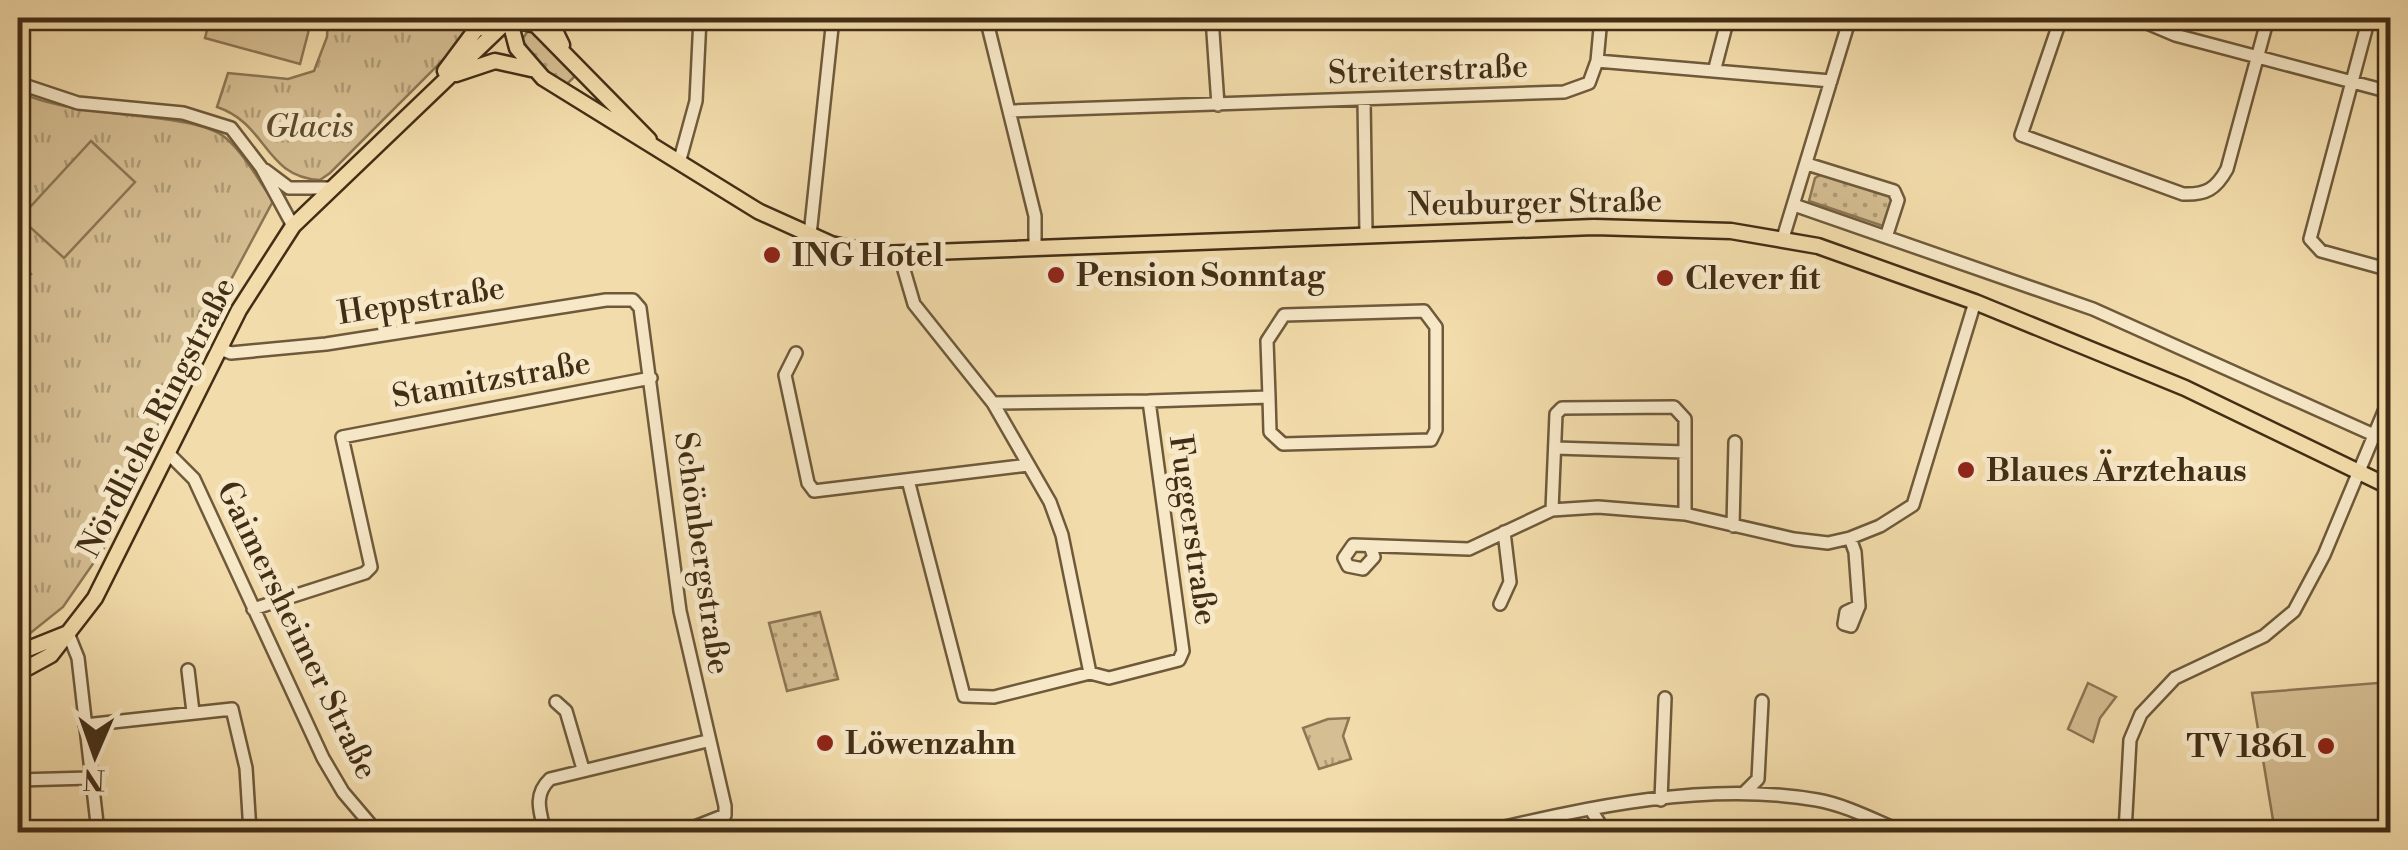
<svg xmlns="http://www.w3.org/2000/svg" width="2408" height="850" viewBox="0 0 2408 850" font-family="'Libre Bodoni',serif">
	<defs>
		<pattern id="grass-dots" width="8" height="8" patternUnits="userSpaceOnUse" patternTransform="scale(2.5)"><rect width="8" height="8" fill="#d5be92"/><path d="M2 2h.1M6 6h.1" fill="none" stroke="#ae9b76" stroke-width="1.8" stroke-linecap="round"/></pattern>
		<pattern id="park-tufts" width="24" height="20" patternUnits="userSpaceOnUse" patternTransform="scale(2.5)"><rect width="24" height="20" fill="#d5be92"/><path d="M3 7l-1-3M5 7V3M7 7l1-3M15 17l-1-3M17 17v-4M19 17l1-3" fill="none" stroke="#ae9b76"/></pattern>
	</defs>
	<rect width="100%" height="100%" fill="#f3dcab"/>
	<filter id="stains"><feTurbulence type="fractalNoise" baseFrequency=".002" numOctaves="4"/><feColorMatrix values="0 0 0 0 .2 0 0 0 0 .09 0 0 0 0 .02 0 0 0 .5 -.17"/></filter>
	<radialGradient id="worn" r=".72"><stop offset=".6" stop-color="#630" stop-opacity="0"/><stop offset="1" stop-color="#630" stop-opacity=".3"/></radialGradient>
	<path fill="url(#grass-dots)" stroke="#8c7654" stroke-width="2.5" d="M530 28 576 75 564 87 536 67 521 41Z
		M1822 174 1888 193 1894 202 1883 226 1809 201 1815 178Z
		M820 612 838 679 787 691 769 623Z"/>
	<path fill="url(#park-tufts)" stroke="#8c7654" stroke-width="2.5" d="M328 18H476L450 53 330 173 320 180C264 177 268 124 217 107L228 73 288 79 314 71 327 37Z
		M18 91C73 121 194 109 227 139 245 155 259 181 273 201L179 377 106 545 63 607 18 643V282L31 274 18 260V185L25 180 18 165Z
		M1349 718 1343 736 1351 759 1319 769 1303 728 1328 719Z"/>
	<path fill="#d5be92" stroke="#8c7654" stroke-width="2.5" d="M210 18H312L300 64 205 38Z
		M91 141 135 182 64 258 20 218Z
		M2390 682V832H2275L2252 693Z
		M2088 683 2116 697 2100 718 2093 742 2068 729Z"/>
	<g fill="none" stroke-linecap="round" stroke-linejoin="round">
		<defs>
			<path id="minor" d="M986 18 1035 216V246
				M1212 18 1218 105
				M2061 18 2021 135 2183 194C2206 195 2216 189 2227 169L2268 18
				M2135 18 2175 35 2390 92
				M2369 18 2310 239 2321 251 2390 270
				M1597 61 1601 18
				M1715 68 1728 18
				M18 83 78 103 183 113 231 128 261 167 293 226
				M1364 99 1366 233
				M1009 111 1564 92 1589 83 1597 61 1831 81
				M679 163 696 101 700 18
				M1807 164 1894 191 1898 200 1887 234
				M265 170 289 188H330
				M1794 205 2093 309 2374 435
				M810 235 833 18
				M1783 238 1850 18
				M899 253 914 304 993 403 1050 502 1062 535 1090 673
				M220 349 231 353 326 344 606 300H633L640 308 680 611 725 806V815L682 832
				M796 353 785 375 808 483 814 491 1028 465
				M1149 401 1269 397 1267 341 1284 315 1424 311 1436 327V430L1431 440 1283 444 1270 432 1269 397
				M1555 448 1685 452
				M168 453 194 479 323 758 343 792 377 832
				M908 480 964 696 994 697 1090 673 1109 678 1179 660 1183 651 1149 401 993 403
				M1552 510 1556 414 1562 408 1674 407 1685 419V514
				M1733 526 1735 442
				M1850 538 1855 552 1859 606 1846 612 1844 624 1851 626 1859 606
				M1371 549 1374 557 1363 569 1348 566 1344 558 1353 545 1469 549 1552 510 1598 507 1685 514 1794 539 1828 543 1850 538 1880 526 1913 505 1975 302
				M1500 604 1510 582 1504 532
				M253 609 365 573 371 567 342 437 651 378
				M68 633 78 658 98 832
				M188 670 193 712
				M556 702 566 711 583 769
				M85 725 232 709 246 768 250 832
				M18 780 90 778
				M1744 793 1758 779 1762 701
				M1661 800 1665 698
				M1591 810 1605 832
				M545 832C540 812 533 795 550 779L707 741
				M1483 832C1590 807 1707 781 1817 800 1846 805 1876 821 1903 832
				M2125 832 2130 740 2141 714 2175 678 2264 636 2294 611 2324 555 2390 397"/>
			<path id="major" d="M509 18 517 48 543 78 758 211 831 244 880 254 1594 227 1731 231 1818 246 1975 302 2185 388 2390 487
				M549 18 562 45
				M477 29 509 19 536 25 649 140
				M445 71 480 24
				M456 74 495 61 531 69
				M18 653 68 633
				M18 673 51 655 95 598 239 310 293 226 510 18"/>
		</defs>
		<use href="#minor" stroke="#6e5a3b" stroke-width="16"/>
		<use href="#major" stroke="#422e16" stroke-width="19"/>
		<use href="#minor" stroke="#f7e8c8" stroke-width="11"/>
		<use href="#major" stroke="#f3dcab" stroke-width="14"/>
	</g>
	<g fill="#8f2418" stroke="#f7e8c8" stroke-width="4">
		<circle cx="772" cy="255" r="10"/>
		<circle cx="1056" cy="275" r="10"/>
		<circle cx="1665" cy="278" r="10"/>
		<circle cx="1966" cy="470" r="10"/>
		<circle cx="825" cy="743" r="10"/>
		<circle cx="2326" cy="746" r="10"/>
	</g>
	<g text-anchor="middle" stroke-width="10" stroke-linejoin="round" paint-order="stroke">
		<g font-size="32" fill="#422e16" stroke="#f7e8c8">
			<text transform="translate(1428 69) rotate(-2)" y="11">Streiterstraße</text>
			<text transform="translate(1535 202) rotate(-1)" y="11">Neuburger Straße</text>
			<text transform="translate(421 300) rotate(-9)" y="11">Heppstraße</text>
			<text transform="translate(491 379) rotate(-10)" y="11">Stamitzstraße</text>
			<text transform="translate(156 417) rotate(-63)" y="11">Nördliche Ringstraße</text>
			<text transform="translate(1194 530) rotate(82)" y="11">Fuggerstraße</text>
			<text transform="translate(703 553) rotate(82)" y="11">Schönbergstraße</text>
			<text transform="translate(298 630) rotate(64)" y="11">Gaimersheimer Straße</text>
		</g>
		<g font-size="32" font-style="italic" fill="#5f4b2f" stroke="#f7e8c8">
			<text x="309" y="137">Glacis</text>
		</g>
		<g font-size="32" font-weight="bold" fill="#422e16" stroke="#f7e8c8" text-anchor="start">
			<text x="792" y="266">ING Hotel</text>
			<text x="1076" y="286">Pension Sonntag</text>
			<text x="1685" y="289">Clever fit</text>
			<text x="1986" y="481">Blaues Ärztehaus</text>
			<text x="845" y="754">Löwenzahn</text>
			<text x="2306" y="757" text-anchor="end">TV 1861</text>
		</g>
	</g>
	<rect width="2408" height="850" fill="none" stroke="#f3dcab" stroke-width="60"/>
	<rect x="20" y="20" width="2368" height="810" fill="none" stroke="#422e16" stroke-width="5"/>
	<rect x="30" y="30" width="2348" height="790" fill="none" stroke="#422e16" stroke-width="2.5"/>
	<g transform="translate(95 755) rotate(182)" stroke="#f7e8c8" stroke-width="8" paint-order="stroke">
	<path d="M0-8L18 38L0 25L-18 38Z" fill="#422e16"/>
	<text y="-15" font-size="28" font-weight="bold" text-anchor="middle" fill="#422e16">N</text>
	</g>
	<rect width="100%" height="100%" filter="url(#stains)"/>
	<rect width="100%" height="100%" fill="url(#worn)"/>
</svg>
